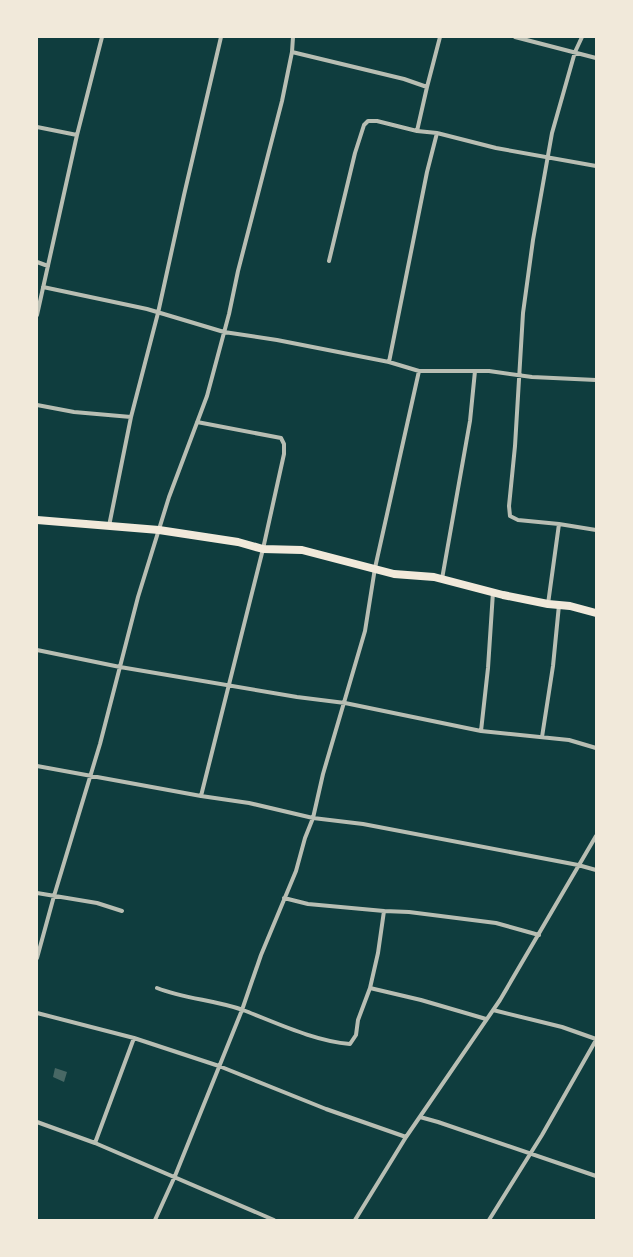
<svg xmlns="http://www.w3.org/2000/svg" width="633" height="1257" viewBox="0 0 633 1257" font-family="'PT Sans',sans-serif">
	<rect width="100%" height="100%" fill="#0f3d3e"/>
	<path fill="#486865" d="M55 1068 67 1072 64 1082 53 1077Z"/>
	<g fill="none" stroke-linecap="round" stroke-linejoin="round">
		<path stroke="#b8beb3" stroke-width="4" d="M515 37 596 58
			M582 37 575 52 552 133 533 240 523 313 515 446 509 506 510 516 518 520 559 524 596 530
			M292 52 404 79 427 87 417 131
			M427 87 440 37
			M37 127 77 135
			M329 261 355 153 364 125 368 121H377L417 131 437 133 496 148 596 166
			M37 262 48 266
			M43 287 147 309 224 332 277 340 389 362 419 371H489L532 377 596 380
			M37 315 77 135 102 37
			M389 362 427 172 437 133
			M37 405 74 412 131 417
			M197 422 281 438 284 444V454L263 549 201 796
			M109 526 131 417 158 313 184 195 221 37
			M442 579 470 421 475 371
			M548 604 559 524
			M37 650 120 667 297 697 345 703 481 731 569 740 596 748
			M481 731 488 668 493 592
			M542 737 553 666 559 605
			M37 766 201 796 249 803 313 818 363 824 578 865 596 870
			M37 893 97 903 122 911
			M284 898 308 904 384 911 409 912 496 923 539 935
			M37 958 54 896 100 744 138 597 169 497 207 396 229 314 238 271 282 101 292 52 293 37
			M157 988C185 999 215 1000 243 1010 277 1023 314 1041 350 1044L356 1035 358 1020 370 988 378 953 384 911
			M370 988 421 1000 486 1019
			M493 1010 562 1027 596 1039
			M37 1013 134 1038 219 1066 326 1109 406 1137
			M420 1117 438 1122 596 1176
			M37 1122 95 1143 274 1220
			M95 1143 134 1038
			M155 1220 175 1176 242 1010 261 955 296 871 305 838 313 818 323 774 365 631 375 568 419 371
			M355 1220 406 1137 500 1000 596 836
			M489 1220 542 1135 596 1040"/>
		<path stroke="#f1e9da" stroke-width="8" d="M37 520 159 530 238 542 263 549 302 550 394 574 434 577 503 595 548 604 570 606 596 613"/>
	</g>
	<rect width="633" height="1257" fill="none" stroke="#f1e9da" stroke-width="76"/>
</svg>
